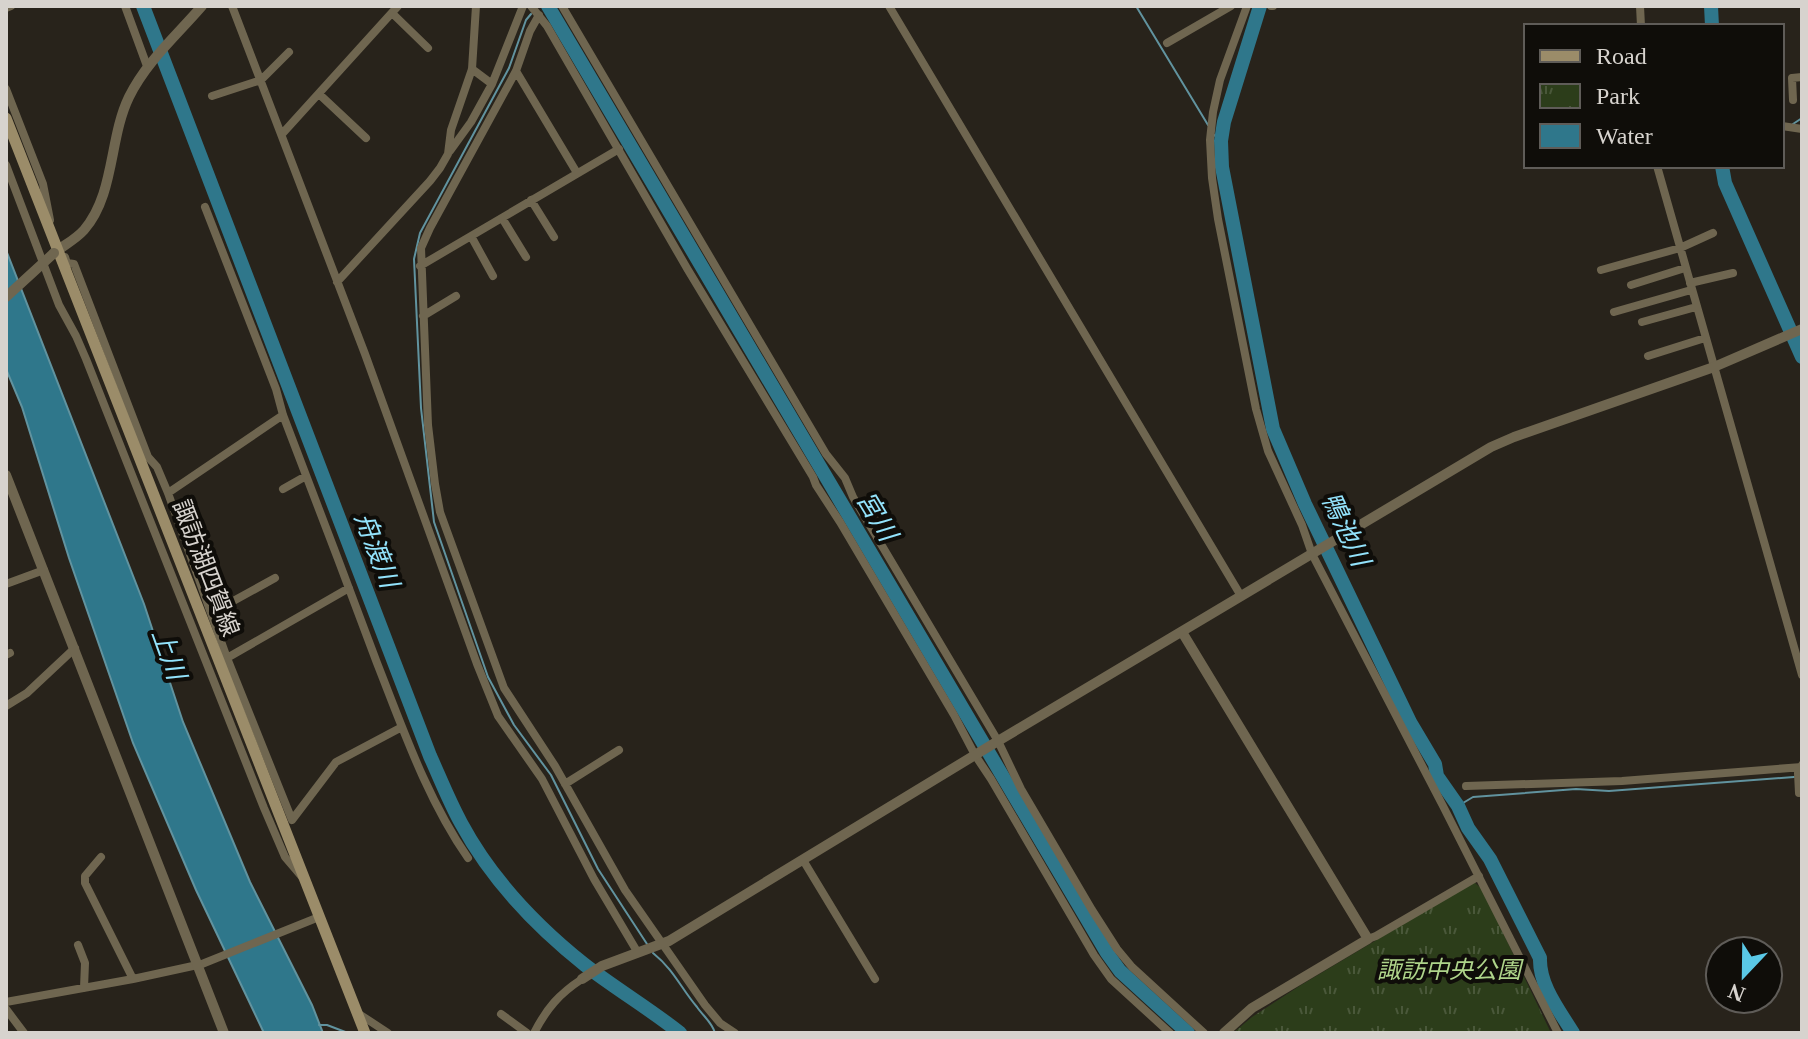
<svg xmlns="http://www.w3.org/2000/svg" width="1808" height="1039" viewBox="0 0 1808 1039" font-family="'Times New Roman','Noto Sans JP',serif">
	<defs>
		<pattern id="park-tufts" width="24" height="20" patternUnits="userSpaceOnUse" patternTransform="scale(2)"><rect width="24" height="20" fill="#2c3d1a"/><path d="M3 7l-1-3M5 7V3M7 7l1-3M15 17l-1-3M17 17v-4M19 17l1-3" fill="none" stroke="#4a583a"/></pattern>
	</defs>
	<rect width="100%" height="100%" fill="#28231b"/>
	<path fill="url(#park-tufts)" d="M1474 882 1482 889 1551 1033H1233L1252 1017 1301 985Z"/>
	<path fill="#2f778b" stroke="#61939f" stroke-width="2" d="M6 250 144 604 183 722 250 882 312 1005 323 1033H264L196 890 133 743 69 558 22 407 6 369Z"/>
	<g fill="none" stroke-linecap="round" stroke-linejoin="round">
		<path stroke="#61939f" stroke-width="2" d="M1136 6 1208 125
			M531 14 526 20 509 68 420 233 414 259 421 408 434 522 488 677 514 725 551 775 598 869 647 944
			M1793 124 1802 118
			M1213 134 1221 141
			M1458 806 1473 797 1576 789 1609 791 1794 777
			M653 953C675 971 680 987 697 1007 703 1016 712 1022 715 1033
			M319 1025H327L348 1033"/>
		<path stroke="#2f778b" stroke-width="14" d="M143 6 430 756C440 778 449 801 461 823 491 879 536 926 585 965 616 989 650 1009 680 1033
			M548 6 1107 953 1120 971 1188 1033
			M1260 6 1224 122 1221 141 1222 167 1273 429 1305 504 1410 722 1435 764 1437 776 1458 806 1468 828 1490 859 1540 958C1539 985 1559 1010 1573 1033
			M1711 6 1712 26
			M1722 166 1725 183 1802 357"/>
		<path stroke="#6f6650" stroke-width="8" d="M125 6 147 66
			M232 6 365 354 477 664 498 716 542 779 594 879 638 953
			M531 6 547 26 688 270 813 477 816 485 840 522 954 715 975 755 991 779 1094 955 1111 979 1170 1033
			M562 6 826 454 845 478 853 497 998 741 1021 789 1092 910 1117 949 1132 967 1204 1033
			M889 6 1241 596
			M1247 6 1220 80 1213 112 1210 140 1212 178 1218 219 1256 409 1268 451 1302 525 1312 554 1443 806 1558 1033
			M1271 6H1273
			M1640 6 1641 26
			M6 8 11 6
			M392 13 428 48
			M539 15 530 31 516 71 430 228 421 248 428 425 435 484 440 512 504 688 555 766 625 890 705 1005 720 1023 735 1033
			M1167 43 1231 6
			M472 69 492 84
			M516 71 577 173
			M6 89 43 184 50 220
			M319 94 366 138
			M212 96 261 80 289 52
			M1793 100 1792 78 1802 77
			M1782 126 1802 129
			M282 134 398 6
			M450 151 471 122 492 84 523 6
			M6 165 59 305 76 336 86 359 264 808 285 857 302 877
			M1657 166 1802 675
			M531 200 554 237
			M205 207 276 389 283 415C315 498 346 580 377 663 403 729 427 799 468 858
			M502 218 526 257
			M471 236 493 276
			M65 257 67 263 74 264 148 457 157 467 168 493 227 658 292 820 336 762 402 727
			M420 266 619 149
			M1601 270 1680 248 1713 233
			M337 282 430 181 440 168 448 154 451 130 472 69 476 6
			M1690 283 1733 273
			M1631 285 1685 268
			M1614 312 1691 290
			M423 316 456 296
			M1642 322 1696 307
			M1648 356 1705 338
			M283 489 306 476
			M168 493 283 415
			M6 584 44 570
			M209 608 220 604 226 605 275 578
			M6 655 10 653
			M227 658 349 588
			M6 706 27 693 75 648
			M565 784 619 750
			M1466 786 1622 781 1802 767
			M1799 793 1798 773 1802 765
			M101 857 85 876V883L133 979
			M803 860 875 979
			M1368 939 1376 936 1479 876
			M78 945 85 963 84 988
			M6 1002 133 979 202 964 319 917
			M6 1009 24 1033
			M359 1014 388 1033
			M501 1014 527 1033
			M534 1033C547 1008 559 994 582 979"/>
		<path stroke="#6f6650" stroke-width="10" d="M54 253C64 245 75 240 84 230 115 194 109 138 129 97 146 62 177 35 202 6
			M6 475 224 1033
			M1182 632 1368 939 1252 1008 1224 1033
			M582 979 602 966 669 941 998 741 1491 447 1514 437 1714 367 1802 329"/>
		<path stroke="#9b8c69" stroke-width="11" d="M6 118 365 1033"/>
		<path stroke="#6f6650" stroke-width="10" d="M6 297 54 253"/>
	</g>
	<g text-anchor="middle" stroke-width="8" stroke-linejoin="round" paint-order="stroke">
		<g font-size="24" fill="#d7d3ce" stroke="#0f0d09">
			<text transform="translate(206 568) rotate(69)" y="8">諏訪湖四賀線</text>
		</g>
		<g font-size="24" font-style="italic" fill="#aed48a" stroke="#0f0d09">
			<text x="1449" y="978">諏訪中央公園</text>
		</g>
		<g font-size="26" font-style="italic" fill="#93e3fc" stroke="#0f0d09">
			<text transform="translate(877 516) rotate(59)" y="9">宮川</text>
			<text transform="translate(1346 529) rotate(65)" y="9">鴨池川</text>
			<text transform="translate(377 550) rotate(69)" y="9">舟渡川</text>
			<text transform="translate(169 654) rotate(70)" y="9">上川</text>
		</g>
	</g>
	<rect width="1808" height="1039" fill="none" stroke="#d7d3ce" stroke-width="16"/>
	<rect x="1524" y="24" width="260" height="144" fill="#0f0d09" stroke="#5f5c58" stroke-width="2"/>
	<rect x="1540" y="50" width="40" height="12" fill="#9b8c69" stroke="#5f5c58" stroke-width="2"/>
	<text x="1596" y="64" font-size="24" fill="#d7d3ce">Road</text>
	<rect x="1540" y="84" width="40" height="24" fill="url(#park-tufts)" stroke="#5f5c58" stroke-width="2"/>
	<text x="1596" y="104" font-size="24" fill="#d7d3ce">Park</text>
	<rect x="1540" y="124" width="40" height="24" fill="#2f778b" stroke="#5f5c58" stroke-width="2"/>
	<text x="1596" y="144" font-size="24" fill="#d7d3ce">Water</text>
	<g transform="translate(1744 975) rotate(202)"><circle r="38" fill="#0f0d09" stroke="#5f5c58" stroke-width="2"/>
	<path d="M0-6L14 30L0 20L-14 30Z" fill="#5ac8e6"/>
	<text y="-12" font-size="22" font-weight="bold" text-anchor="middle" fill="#d7d3ce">N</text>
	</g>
</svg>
